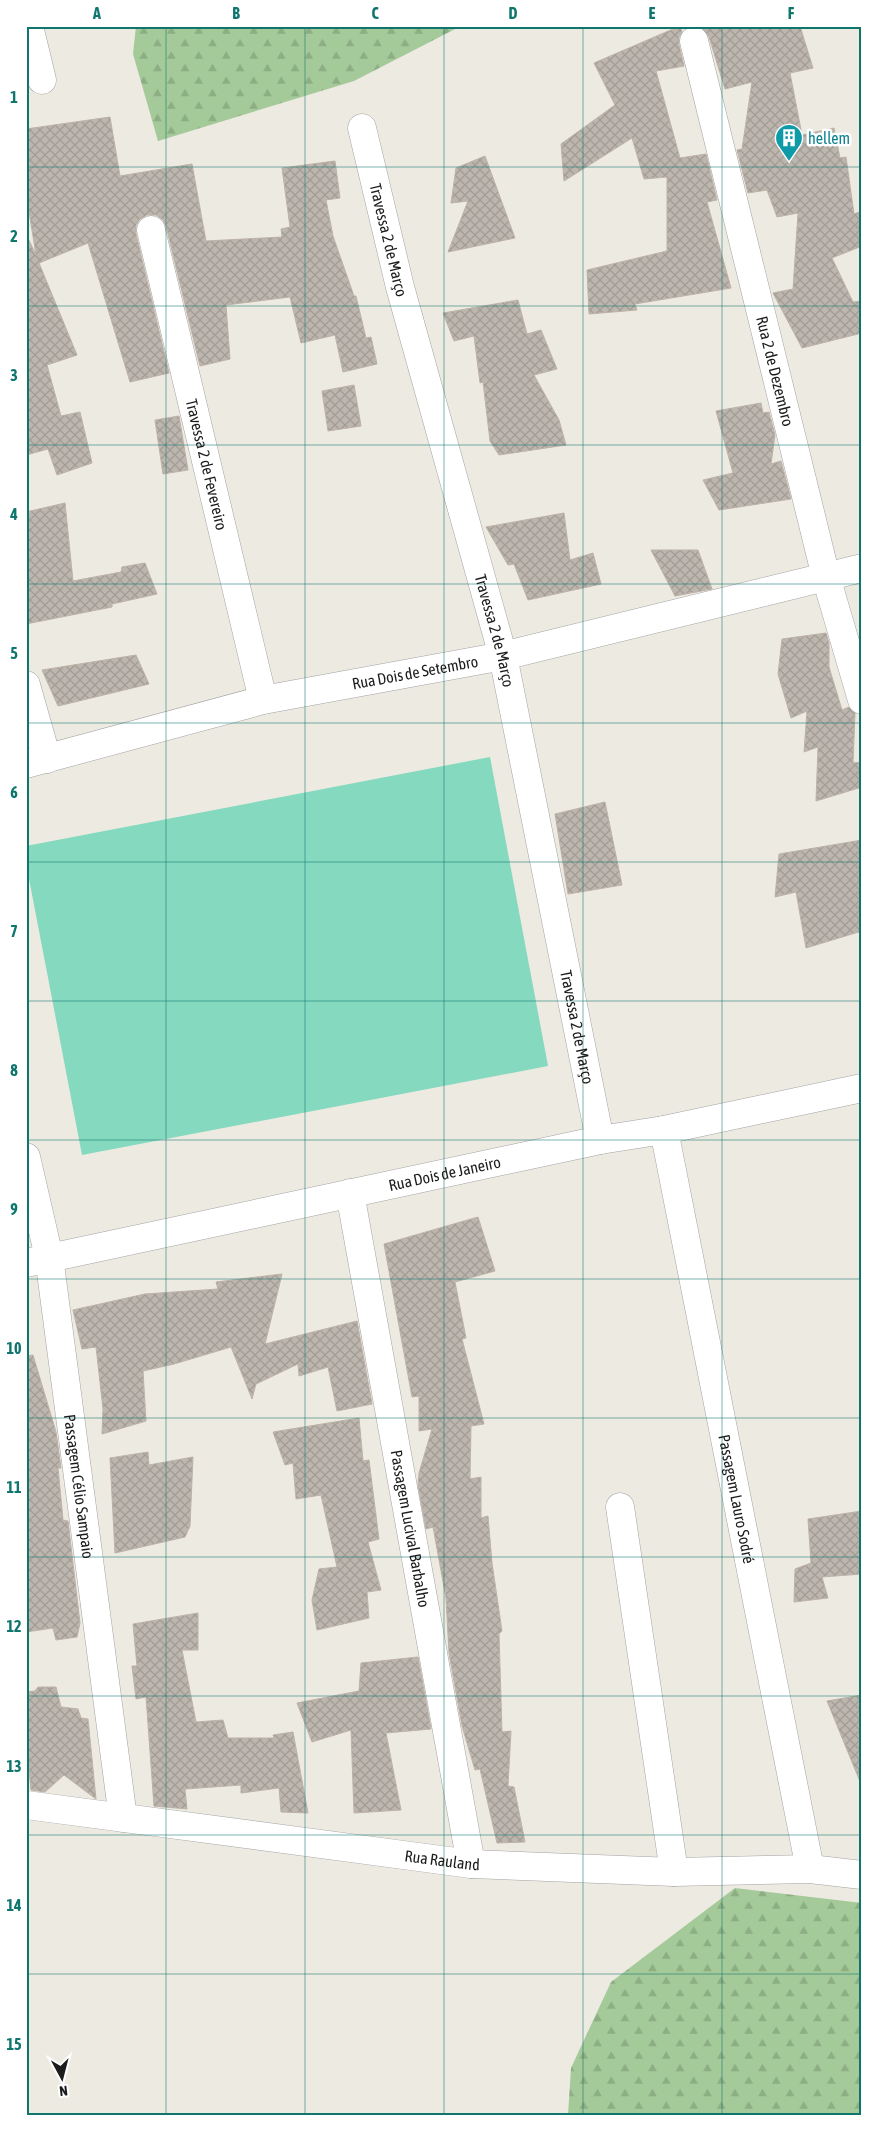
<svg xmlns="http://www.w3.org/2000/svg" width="888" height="2141" viewBox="0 0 888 2141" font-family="'Asap Condensed',sans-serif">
	<defs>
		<pattern id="forest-firs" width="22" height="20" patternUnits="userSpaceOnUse" patternTransform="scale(1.25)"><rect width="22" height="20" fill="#a4ca99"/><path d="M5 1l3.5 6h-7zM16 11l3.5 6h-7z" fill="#8dad83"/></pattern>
		<pattern id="building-cross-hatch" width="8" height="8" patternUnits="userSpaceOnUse" patternTransform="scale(1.25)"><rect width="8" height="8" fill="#bdb6af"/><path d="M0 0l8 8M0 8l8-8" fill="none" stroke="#a29c96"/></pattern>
	</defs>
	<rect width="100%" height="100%" fill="#edeae2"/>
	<path fill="url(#forest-firs)" d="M136 26H461L354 81 158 141 133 54Z
		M735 1888 862 1903V2115H568L571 2068 611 1982Z"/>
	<path fill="#84d9be" d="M490 757 548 1066 82 1155 26 863V846Z"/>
	<path fill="url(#building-cross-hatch)" stroke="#beb2a6" d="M680 26 682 32 679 37V45L684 66 656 71 680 158 706 154 717 200 707 202 731 288 635 304 637 310 589 314 587 270 667 251V177L644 179 632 138 564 181 561 144 615 105 594 63Z
		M711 26H800L813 68 790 73 802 135 834 128 840 158 846 157 854 214 862 211V246L832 258 853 302 862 301V333L802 348 773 293 793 289 798 213 777 217 767 190 748 193 737 150 742 149 752 82 725 89 709 37 702 28Z
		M110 117 120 176 192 164 206 241 282 237 281 229 290 227 282 168 335 161 340 198 326 200 333 236 354 296H356L366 338 371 337 377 364 343 372 335 335 301 343 290 297 226 305 230 359 200 366 166 226 163 220 156 215H147L140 219 136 225V234L169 373 130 382 88 243 39 263 77 355 47 365 61 416 80 412 92 463 57 475 48 449 26 455V234L36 255 26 193V129Z
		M485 156 515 238 448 252 468 201 451 203 456 168Z
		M518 300 527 334 541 330 557 369 534 375 559 420 566 445 499 455 490 441 483 382 480 383 474 336 454 341 443 313Z
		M354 385 361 426 328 431 322 391Z
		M761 403 763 413 769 412 775 435 771 464 781 461 791 499 719 510 703 480 733 473 716 411Z
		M179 416 188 470 163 474 155 420Z
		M65 503 73 581 121 572 122 567 145 563 157 594 112 604V607L26 624V512Z
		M564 513 570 560 593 553 601 584 528 600 514 564 508 565 486 527Z
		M651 550H698L712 589 675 596Z
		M826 633 829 643V667L842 710 849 707 855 713 853 763 862 762V787L816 801 818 747 804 752 807 711 791 718 778 674 782 639Z
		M136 655 149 684 58 706 42 670Z
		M605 802 622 885 568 894 555 814Z
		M862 840V931L806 948 796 892 775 897 779 854Z
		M478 1217 495 1271 455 1282 466 1338 462 1339 484 1424 471 1426 470 1479 481 1477V1518L488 1516 492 1563 502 1631 499 1634 502 1732 511 1731 508 1786 514 1787 525 1842 497 1843 480 1769 475 1770 462 1726 449 1653 446 1598 433 1527 426 1529 418 1485 419 1473 432 1429 419 1431V1396L412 1397 384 1244Z
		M282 1274 265 1344 357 1321 372 1404 337 1411 328 1367 299 1376 298 1364 256 1384 252 1399 231 1347 174 1364 143 1371 146 1421 102 1434 103 1409 96 1347 82 1349 73 1310 145 1294 218 1289 216 1282Z
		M33 1355 56 1432 61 1468H58L63 1520 68 1521 80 1623 77 1637 56 1640 53 1628 26 1632V1356Z
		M359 1418 363 1461 369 1460 379 1539 368 1542 381 1590 367 1592 369 1618 317 1630 312 1600 319 1569 337 1567 321 1495 296 1499 293 1463 285 1465 273 1432Z
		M148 1452 149 1465 193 1457 190 1526 185 1537 115 1553 110 1458Z
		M862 1511V1537L860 1538 862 1574 822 1577 828 1598 794 1602 795 1569 811 1563 808 1519Z
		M198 1613V1650H182L196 1722 223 1720 228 1738H274L273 1735 293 1732 308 1813 281 1812 279 1788 241 1793V1785L185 1789 187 1809 154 1806 146 1697 136 1699 132 1666H137L133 1624Z
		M418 1657 431 1729 386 1733 401 1810 354 1813 351 1730 312 1742 297 1703 359 1691 361 1663Z
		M38 1687H56L61 1707 78 1709 81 1718 88 1719 96 1799 64 1775 45 1792 31 1790 26 1737V1692L35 1691Z
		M862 1695V1784H861L827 1701Z"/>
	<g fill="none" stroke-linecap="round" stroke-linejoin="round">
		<defs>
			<g id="street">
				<path d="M29 26 42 80"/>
				<path id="s1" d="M694 41 826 577 862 700"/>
				<path id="s2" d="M362 128 400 287 503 656 600 1140"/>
				<path id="s3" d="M151 230 263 700"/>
				<path d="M26 685 47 759"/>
				<path id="s4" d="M26 764 263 700 503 656 862 568"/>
				<path id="s5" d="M664 1130 810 1869"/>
				<path id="s6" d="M26 1157 49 1257 123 1818"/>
				<path id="s7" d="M350 1193 471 1864"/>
				<path id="s8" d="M26 1263 600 1140 664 1130 862 1088"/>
				<path d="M620 1507 674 1872"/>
				<path id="s9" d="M26 1805 471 1864 674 1872 810 1869 862 1875"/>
			</g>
		</defs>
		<use href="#street" stroke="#a3a3a3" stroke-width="29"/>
		<use href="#street" stroke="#fff" stroke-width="28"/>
	</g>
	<path fill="none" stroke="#0f766e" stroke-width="1" stroke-opacity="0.55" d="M166 26V2115M305 26V2115M444 26V2115M583 26V2115M722 26V2115M26 167H862M26 306H862M26 445H862M26 584H862M26 723H862M26 862H862M26 1001H862M26 1140H862M26 1279H862M26 1418H862M26 1557H862M26 1696H862M26 1835H862M26 1974H862"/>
	<defs>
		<symbol id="building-pin" viewBox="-11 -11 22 30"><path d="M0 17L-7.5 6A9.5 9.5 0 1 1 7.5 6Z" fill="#0f9aa8" stroke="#fff"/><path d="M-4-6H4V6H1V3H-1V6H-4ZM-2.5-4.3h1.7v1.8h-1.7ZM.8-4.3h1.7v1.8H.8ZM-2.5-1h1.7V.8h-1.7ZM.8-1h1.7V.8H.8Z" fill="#fff"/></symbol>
	</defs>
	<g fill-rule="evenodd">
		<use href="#building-pin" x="773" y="122" width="32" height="43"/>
	</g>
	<g text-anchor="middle" stroke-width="5" stroke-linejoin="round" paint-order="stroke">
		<g font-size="16" fill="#0d838f" stroke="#fff" text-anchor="start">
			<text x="808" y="144">hellem</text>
		</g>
		<g font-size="16" fill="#1c1c1c" stroke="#fff">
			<text dy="6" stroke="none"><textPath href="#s2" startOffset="115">Travessa 2 de Março</textPath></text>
			<text dy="6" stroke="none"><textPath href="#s1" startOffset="340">Rua 2 de Dezembro</textPath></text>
			<text dy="6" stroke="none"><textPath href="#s3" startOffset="241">Travessa 2 de Fevereiro</textPath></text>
			<text dy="6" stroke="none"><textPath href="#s2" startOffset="520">Travessa 2 de Março</textPath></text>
			<text dy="6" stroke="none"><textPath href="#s4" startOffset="400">Rua Dois de Setembro</textPath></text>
			<text dy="6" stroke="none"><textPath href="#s2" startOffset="925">Travessa 2 de Março</textPath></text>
			<text dy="6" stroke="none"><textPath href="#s8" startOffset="428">Rua Dois de Janeiro</textPath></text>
			<text dy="6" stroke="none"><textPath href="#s6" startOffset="334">Passagem Célio Sampaio</textPath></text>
			<text dy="6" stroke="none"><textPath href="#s5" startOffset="376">Passagem Lauro Sodré</textPath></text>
			<text dy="6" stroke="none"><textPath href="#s7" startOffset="341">Passagem Lucival Barbalho</textPath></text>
			<text dy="6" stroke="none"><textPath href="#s9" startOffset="420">Rua Rauland</textPath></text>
		</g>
	</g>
	<rect width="888" height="2141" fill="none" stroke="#ffffff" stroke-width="55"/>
	<g transform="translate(62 2078) rotate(173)" stroke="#ffffff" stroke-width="4" paint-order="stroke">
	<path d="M0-4L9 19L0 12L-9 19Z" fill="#1c1c1c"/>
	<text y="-8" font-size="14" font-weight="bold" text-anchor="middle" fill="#1c1c1c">N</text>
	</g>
	<rect x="28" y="28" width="832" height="2086" fill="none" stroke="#0f766e" stroke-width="2"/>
	<g font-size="16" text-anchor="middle" font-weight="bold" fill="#0f766e">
		<text x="97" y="19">A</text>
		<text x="236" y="19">B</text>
		<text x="375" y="19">C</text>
		<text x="513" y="19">D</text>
		<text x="652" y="19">E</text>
		<text x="791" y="19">F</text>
		<text x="14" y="103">1</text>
		<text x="14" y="242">2</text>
		<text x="14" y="381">3</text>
		<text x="14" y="520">4</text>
		<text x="14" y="659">5</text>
		<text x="14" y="798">6</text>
		<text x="14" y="937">7</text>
		<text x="14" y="1076">8</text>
		<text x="14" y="1215">9</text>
		<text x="14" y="1354">10</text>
		<text x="14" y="1493">11</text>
		<text x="14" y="1632">12</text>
		<text x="14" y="1772">13</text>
		<text x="14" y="1911">14</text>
		<text x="14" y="2050">15</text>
	</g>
</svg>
